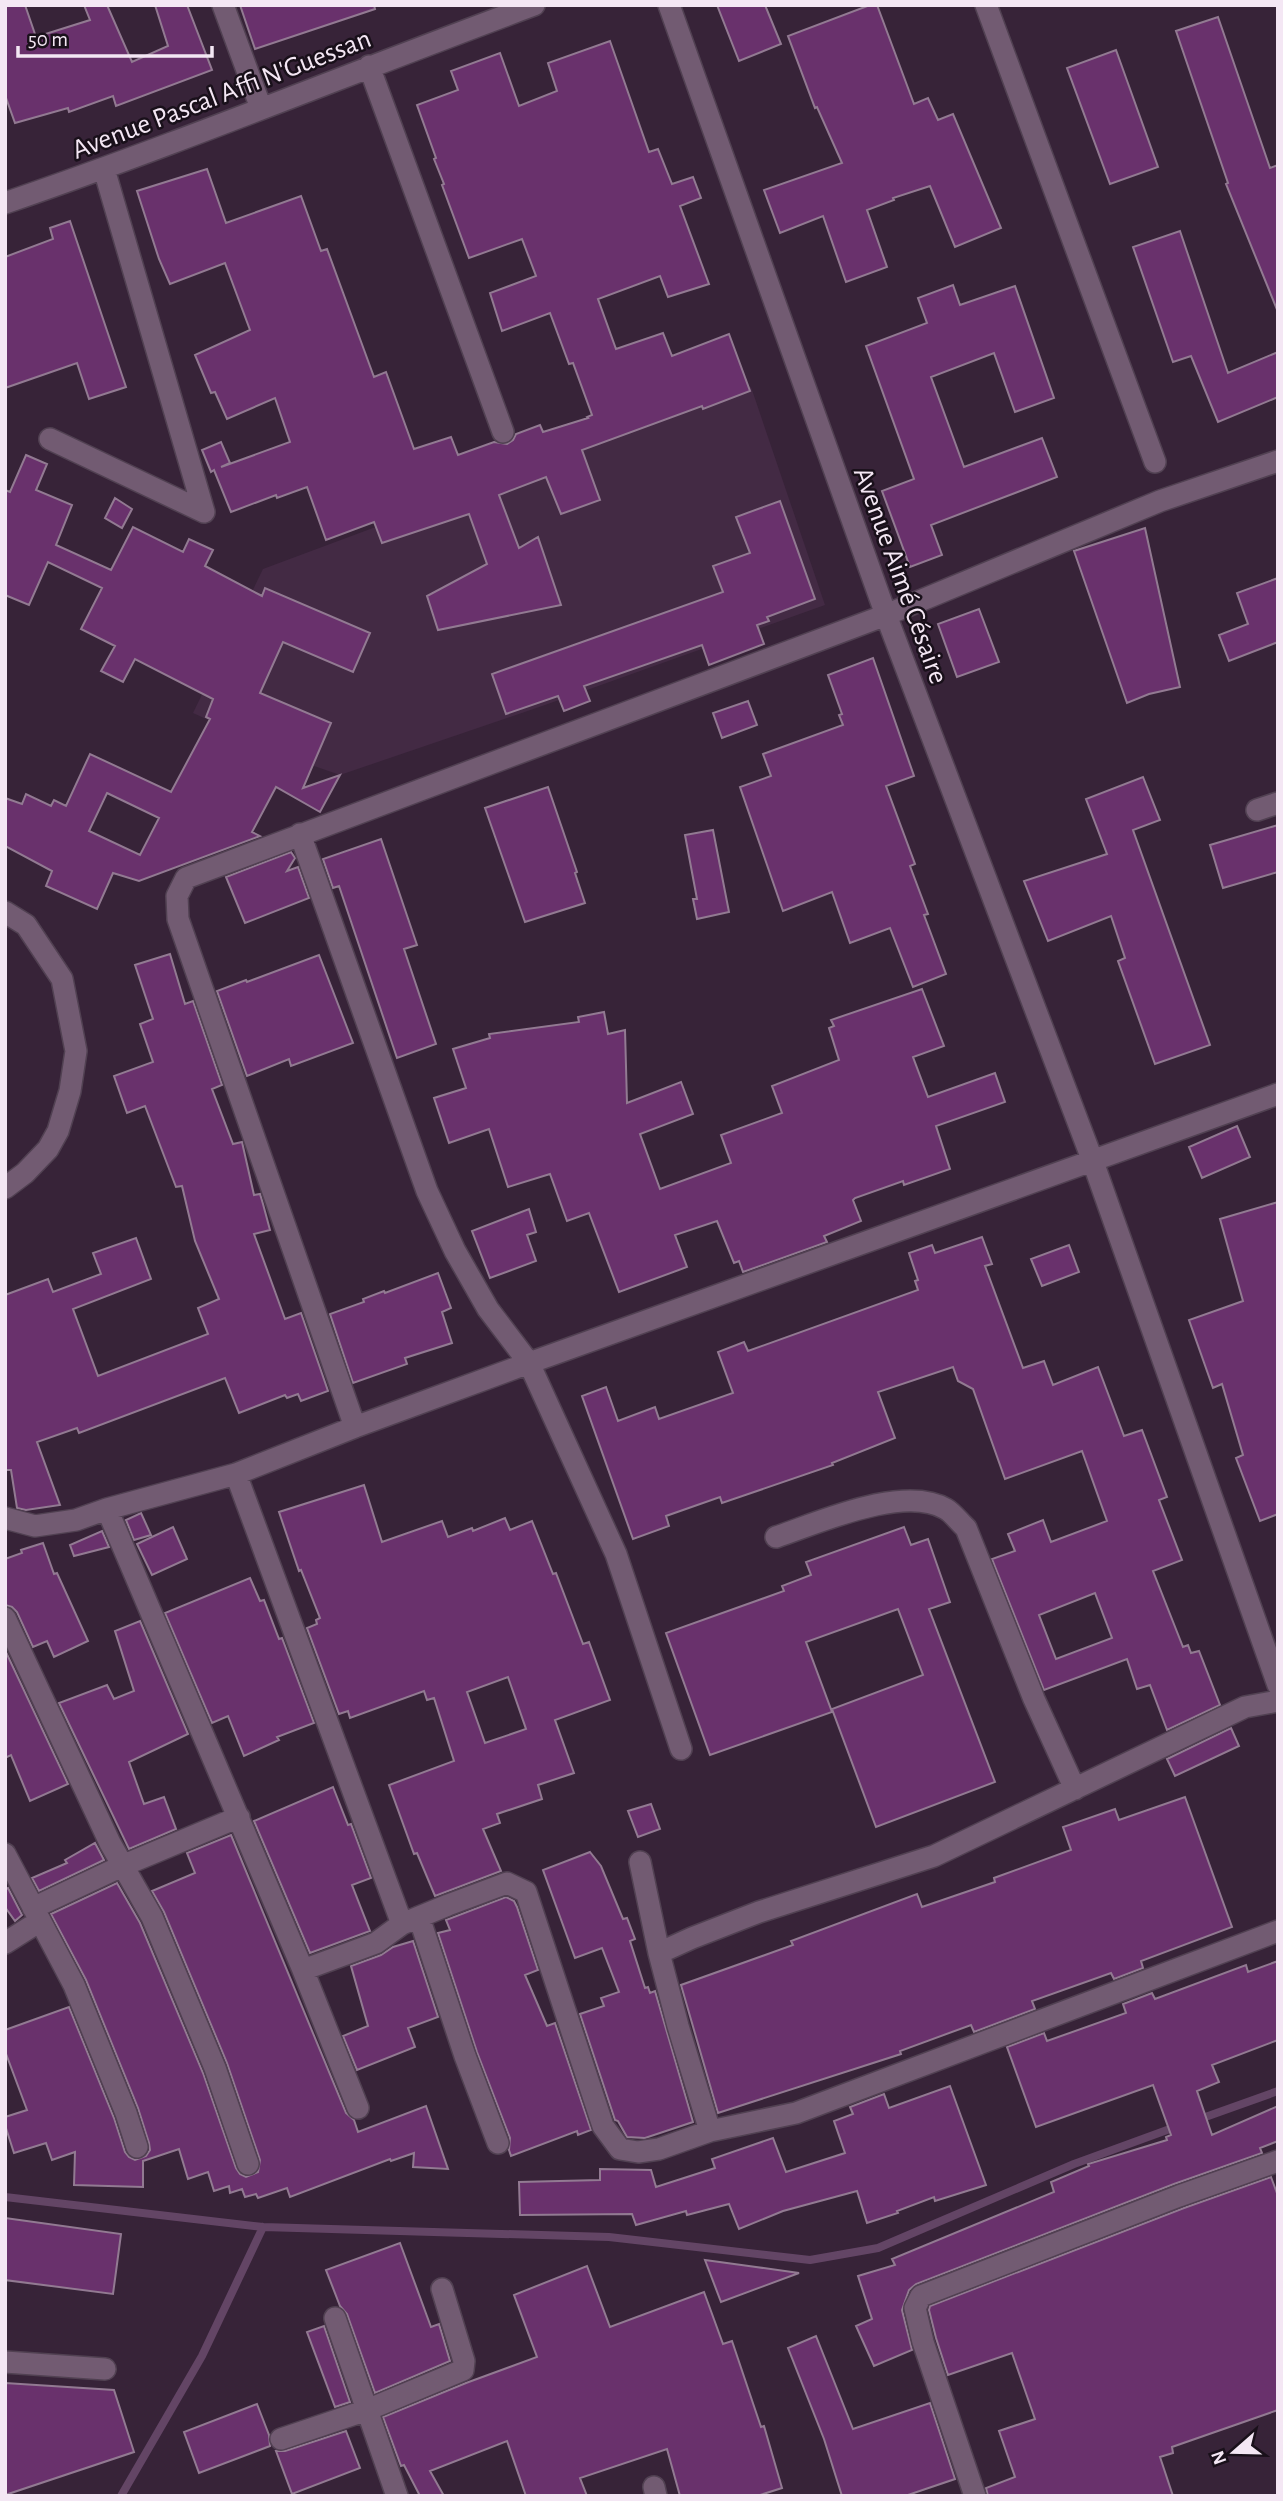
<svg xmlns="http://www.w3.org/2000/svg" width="1283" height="2501" viewBox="0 0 1283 2501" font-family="'Alegreya Sans',sans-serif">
	<rect width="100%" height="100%" fill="#372338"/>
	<path fill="#432a44" d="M751 387 825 605 545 705 340 775 297 760 193 713 263 569Z"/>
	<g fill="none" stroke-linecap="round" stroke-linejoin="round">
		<path stroke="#634565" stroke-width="8" d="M1197 2120 1278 2091
			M5 2197 263 2227 609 2237 810 2260 878 2248 1074 2164 1178 2126
			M121 2496 202 2356 263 2227"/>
	</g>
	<path fill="#69316c" stroke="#927a92" stroke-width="2" fill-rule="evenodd" d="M5 5H25L36 37 90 20 84 5H107L132 62 168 46 155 5H187L212 70 116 106 113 96 69 112 68 108 15 123 5 95Z
		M240 5H374L375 9 255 49Z
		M717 5H765L781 44 739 61Z
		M870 5H877L914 104 928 98 938 120 953 114 1001 228 955 247 930 186 893 198 894 200 867 210 887 267 846 282 823 216 780 233 764 190 842 163 817 107 815 108 788 36Z
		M1218 17 1270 168 1278 165V312L1226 184 1228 183 1176 31Z
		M610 41 649 152 658 149 672 184 693 177 701 198 680 206 709 284 668 297 660 276 598 299 616 349 663 333 672 356 729 334 750 391 703 409 702 406 582 450 600 500 561 514 546 477 499 495 519 548 538 537 561 605 438 630 427 596 487 564 469 514 382 543 374 522 326 540 307 487 277 498 276 495 231 512 214 470 211 472 202 450 221 442 230 463 221 467 290 442 275 398 227 419 215 392 211 393 195 355 250 330 225 263 170 284 159 259 137 191 207 169 226 223 301 196 321 251 327 249 374 377 386 372 414 449 451 437 458 455 494 442 507 444 513 440 516 434 540 425 543 432 588 418 587 417 592 415 573 363 569 364 550 313 502 331 490 293 536 276 522 239 469 258 442 185 444 184 434 159 436 158 417 105 458 90 451 71 500 53 519 106 557 91 548 63Z
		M1116 50 1158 167 1110 184 1067 68Z
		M70 221 126 387 89 399 77 363 5 388V257L53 239 50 228Z
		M1180 231 1228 373 1278 352V397L1218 422 1191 356 1173 362 1133 247Z
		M953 285 960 305 1015 286 1054 398 1015 412 994 353 931 377 964 467 1042 438 1057 477 931 525 942 555 910 567 882 491 914 479 866 346 927 323 918 298Z
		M26 455 47 464 36 490 72 505 56 545 111 570 133 527 183 552 189 539 213 550 205 566 262 596 265 588 370 633 353 672 283 642 260 693 331 723 303 788 340 775 320 812 276 787 252 832 260 836 139 881 113 873 97 909 46 886 52 871 5 846V798L22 804 26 794 51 806 54 800 66 806 90 754 171 792 210 719 206 717 213 699 135 659 123 682 101 671 115 646 81 629 102 588 48 562 29 605 5 595V490L10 492ZM107 793 159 818 140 855 89 831Z
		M115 498 132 509 122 528 105 518Z
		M780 501 815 599 767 617 769 621 757 625 764 644 709 665 702 645 584 686 590 701 564 711 558 696 506 714 492 674 723 592 713 566 750 553 736 517Z
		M1145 528 1180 687 1149 694 1127 703 1074 551Z
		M1278 578V642L1229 661 1219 635 1248 624 1237 593Z
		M979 609 999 662 957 677 938 624Z
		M873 658 914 776 886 786 915 864 910 866 928 914 924 915 946 974 913 987 890 928 850 943 832 892 783 911 740 787 771 776 763 754 843 725 839 715 842 714 828 675Z
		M748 701 757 725 722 738 713 713Z
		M1143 777 1160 820 1133 830 1210 1045 1155 1064 1118 961 1125 958 1111 916 1048 941 1024 881 1107 854 1086 799Z
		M548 787 577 872 575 873 585 903 525 922 485 808Z
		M1278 825V872L1223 888 1210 845Z
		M713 830 729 912 697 919 693 899H697L685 835Z
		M381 839 417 945 404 949 436 1044 397 1058 339 886 333 888 323 859Z
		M291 852 295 858 287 871 298 867 309 898 245 923 226 877Z
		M170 954 185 1004 193 1001 222 1085 212 1089 233 1144 242 1142 254 1195 260 1194 263 1204 270 1230 254 1234 285 1319 301 1313 328 1391 301 1401 298 1394 287 1398 285 1395 239 1413 225 1378 79 1433 77 1428 37 1442 60 1505 26 1510 17 1508 11 1470H5V1295L48 1279 53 1292 101 1274 93 1253 136 1238 151 1279 73 1309 98 1376 208 1334 198 1308 219 1299 195 1241 182 1186 176 1187 145 1106 127 1113 114 1076 153 1062 140 1024 153 1019 135 965Z
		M319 955 353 1043 291 1066 289 1059 247 1076 217 991 246 980 247 982Z
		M922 989 944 1046 913 1057 928 1097 995 1073 1005 1102 936 1126 950 1169 904 1185 903 1181 855 1198 853 1200 861 1221 824 1236 827 1242 743 1272 739 1261 734 1263 717 1221 675 1235 687 1267 619 1292 589 1213 567 1221 550 1174 508 1187 489 1129 449 1143 434 1098 466 1088 453 1049 490 1038 489 1034 579 1022 578 1017 604 1012 608 1034 625 1030 627 1103 681 1082 693 1114 640 1134 660 1189 731 1163 721 1135 782 1113 772 1086 839 1060 829 1028 834 1026 831 1020Z
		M1237 1126 1250 1157 1202 1178 1189 1147Z
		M1278 1202V1514L1260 1521 1236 1458 1243 1455 1222 1384 1213 1388 1189 1320 1243 1301 1220 1219Z
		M529 1209 536 1232 527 1235 536 1261 490 1278 472 1231Z
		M982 1237 992 1264 985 1266 1023 1368 1044 1361 1053 1385 1098 1367 1124 1436 1142 1430 1167 1497 1159 1500 1182 1560 1153 1571 1183 1647 1188 1645 1191 1653 1199 1651 1220 1705 1167 1730 1150 1685 1137 1689 1127 1659 1044 1690 992 1559 1015 1551 1008 1534 1043 1520 1051 1542 1107 1521 1082 1451 1005 1479 973 1389 958 1381 953 1367 878 1392 895 1438 832 1463 833 1465 722 1503 720 1497 666 1516 669 1526 633 1539 582 1396 606 1387 618 1421 655 1407 659 1419 733 1393 718 1352 744 1342 748 1351 918 1290 915 1281 918 1280 909 1253 932 1245 935 1253ZM1095 1593 1112 1638 1056 1659 1039 1615Z
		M1069 1245 1079 1272 1042 1286 1031 1259Z
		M438 1273 451 1308 442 1312 452 1343 405 1358 407 1364 353 1383 330 1314 364 1302 363 1299 384 1291 385 1293Z
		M364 1485 382 1542 442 1521 448 1537 472 1528 473 1531 505 1518 510 1530 532 1521 553 1574 556 1573 583 1644 589 1642 610 1700 555 1720 574 1773 538 1785 542 1799 497 1814 500 1823 483 1829 501 1871 435 1896 417 1853 414 1854 389 1785 454 1761 434 1698 427 1700 424 1691 350 1718 348 1711 339 1714 307 1628 317 1624 316 1620 320 1618 301 1570 299 1571 279 1512ZM508 1677 526 1729 485 1743 467 1692Z
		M141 1513 151 1535 134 1540 126 1520Z
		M173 1527 187 1559 152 1575 137 1544Z
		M904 1527 911 1545 928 1539 950 1602 929 1609 995 1782 876 1827 832 1709 923 1675 898 1609 806 1642 832 1712 710 1755 666 1633 784 1591 782 1586 811 1575 806 1562Z
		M102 1531 109 1547 74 1556 70 1545Z
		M43 1543 54 1574 57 1573 88 1641 54 1657 47 1641 33 1647 17 1612 12 1607 5 1605V1559L22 1553 21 1550Z
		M250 1578 260 1601 264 1600 279 1639 282 1638 314 1723 277 1737 279 1740 244 1756 228 1716 212 1723 165 1613Z
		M140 1621 188 1734 129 1762 144 1804 164 1797 176 1829 129 1849 59 1703 107 1685 114 1699 134 1691 115 1631Z
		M5 1650 68 1784 30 1801 11 1755 5 1758Z
		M1231 1728 1239 1746 1175 1776 1167 1759Z
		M333 1787 348 1825 351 1824 371 1878 352 1885 370 1931 310 1953 254 1821Z
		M1185 1797 1232 1927 1141 1961 1143 1968 1114 1979 1111 1973 1032 2001 1035 2009 974 2032 971 2025 900 2051 901 2054 718 2113 681 1985 793 1945 791 1941 917 1894 922 1907 995 1882 994 1878 1071 1850 1063 1827 1115 1809 1119 1820Z
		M651 1804 660 1829 638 1837 628 1811Z
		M231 1835 346 2113 354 2120 358 2132 426 2106 448 2169 413 2167 414 2153 391 2161 390 2159 290 2197 287 2188 258 2198 256 2194 245 2197 242 2189 230 2193 229 2186 214 2191 208 2172 188 2179 179 2149 143 2161V2187L74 2185 75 2152 52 2160 46 2143 14 2153 5 2125V2117L27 2110 5 2051V2030L69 2007 114 2118 125 2152 129 2157 135 2160 146 2156 150 2150 149 2143 138 2108 86 1980 51 1914 117 1883 140 1923 203 2073 236 2168 240 2174 246 2177 258 2172 260 2160 227 2063 164 1912 152 1891 195 1873 187 1853Z
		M95 1843 104 1860 39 1891 32 1878 67 1863 65 1860Z
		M590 1852 601 1866 623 1919 627 1918 635 1939 630 1941 645 1988 648 1987 650 1993 655 1991 693 2122 645 2138 627 2137 618 2121 615 2120 580 2014 604 2006 601 1998 619 1992 602 1948 575 1958 543 1870Z
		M8 1888 22 1915 15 1921 5 1907V1890Z
		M506 1897 514 1901 517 1907 538 1970 525 1975 547 2026 555 2023 591 2130 578 2135 577 2131 511 2156 509 2150 510 2138 477 2052 438 1933 450 1930 446 1920Z
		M413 1941 438 2017 408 2028 415 2047 357 2070 343 2036 368 2026 351 1966 381 1955 393 1947Z
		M1278 1961V2040L1212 2065 1219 2082 1197 2091 1212 2135 1278 2106V2141L1260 2148 1262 2153 1174 2184 916 2284 909 2290 902 2310 912 2350 874 2366 856 2326 872 2319 858 2276 895 2265 892 2259 1054 2192 1051 2182 1089 2166 1088 2164 1167 2140 1166 2137 1171 2135 1153 2085 1036 2127 1007 2047 1044 2033 1047 2041 1126 2013 1123 2004 1152 1993 1155 1999 1246 1965 1248 1972Z
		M950 2086 986 2185 935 2201 934 2197 897 2211 898 2213 867 2223 857 2191 783 2211 739 2229 729 2204 687 2215 686 2211 636 2225 632 2214 520 2215 519 2182 600 2180V2169L651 2170 656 2187 715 2168 712 2159 773 2138 786 2172 845 2153 834 2121 853 2114 850 2107 884 2094 889 2108Z
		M1271 2177 1278 2196V2410L1172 2447 1173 2453 1160 2457 1173 2496H988L986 2488 1015 2477 999 2431 1035 2419 1012 2353 948 2375 936 2338 929 2310 930 2306 1184 2208Z
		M5 2218 121 2234 113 2294 5 2280Z
		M400 2243 431 2327 439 2324 450 2361 375 2393 347 2314 340 2306 326 2270Z
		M705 2260 756 2267 799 2273 721 2302Z
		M587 2266 610 2327 704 2292 723 2344 732 2341 761 2427 764 2426 782 2488 757 2496H680L667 2449 580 2478 587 2496H526L507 2441 430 2471 444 2496H420L404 2465 401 2466 383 2417 466 2383 537 2357 514 2295Z
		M324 2326 350 2402 335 2407 307 2332Z
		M816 2336 853 2429 930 2403 955 2479 905 2496H842L824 2439 788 2348Z
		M5 2383 114 2390 134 2452 5 2495Z
		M257 2404 269 2435 270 2446 199 2473 184 2432Z
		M346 2431 360 2468 292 2494 276 2451H285Z"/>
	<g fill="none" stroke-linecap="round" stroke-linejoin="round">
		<defs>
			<path id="minor" d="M223 5 261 108
				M669 5 886 615 1092 1159 1278 1685
				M986 5 1155 462
				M369 66 503 432
				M104 169 204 512
				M5 203C183 142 358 70 534 5
				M50 439 204 512
				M1257 810 1278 803
				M300 834 427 1191 455 1251 488 1309 529 1363 616 1554 681 1749
				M5 912 26 925 62 979 76 1051 70 1091 58 1131 48 1149 25 1173 5 1188
				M355 1427 178 919 177 896 186 878 886 615 1160 501 1278 461
				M236 1474 402 1924
				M107 1509 303 1970 376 1943 402 1924 448 1905 507 1883 526 1892 603 2126 620 2149 638 2152 659 2149 710 2131 796 2113 1278 1931
				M5 1518 35 1526 76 1520 107 1509 236 1474 355 1427 529 1363 1278 1094
				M776 1537C818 1523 904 1484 946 1509 953 1513 960 1523 966 1528L1034 1699 1075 1789
				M5 1618 110 1843 152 1917 215 2068 248 2164
				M5 1854 74 1985 126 2113 137 2147
				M640 1862 659 1953 678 2026 710 2131
				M33 1908 122 1866 239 1817
				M419 1917 465 2056 498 2143
				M5 1943 40 1921
				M659 1953 692 1938 759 1912 934 1856 1245 1707 1278 1701
				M303 1970 358 2108
				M335 2318 397 2496
				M5 2362 105 2369
				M281 2439 367 2410 463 2370 464 2361 442 2289
				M654 2487 656 2496
				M975 2496 923 2342 915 2308 921 2296 1179 2196 1278 2161"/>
		</defs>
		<use href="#minor" stroke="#514152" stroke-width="24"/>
		<use href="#minor" stroke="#725b72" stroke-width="21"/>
	</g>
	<g text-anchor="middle" stroke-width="5" stroke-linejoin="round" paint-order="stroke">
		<g font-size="28" fill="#f4e7f4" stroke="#19101a">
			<text transform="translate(221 93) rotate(-21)" y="10">Avenue Pascal Affi N'Guessan</text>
			<text transform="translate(902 575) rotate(70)" y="10">Avenue Aimé Césaire</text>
		</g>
	</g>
	<rect width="1283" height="2501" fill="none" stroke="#f4e7f4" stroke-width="14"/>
	<g transform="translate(1234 2452) rotate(250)" stroke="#19101a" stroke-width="5" paint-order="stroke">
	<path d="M0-5L12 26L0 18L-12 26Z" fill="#f4e7f4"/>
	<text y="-10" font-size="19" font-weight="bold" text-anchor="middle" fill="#f4e7f4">N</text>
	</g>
	<path d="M18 46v10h194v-10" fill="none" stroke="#f4e7f4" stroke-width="3.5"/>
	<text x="28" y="46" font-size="21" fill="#f4e7f4" stroke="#19101a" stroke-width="5" paint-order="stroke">50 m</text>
</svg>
